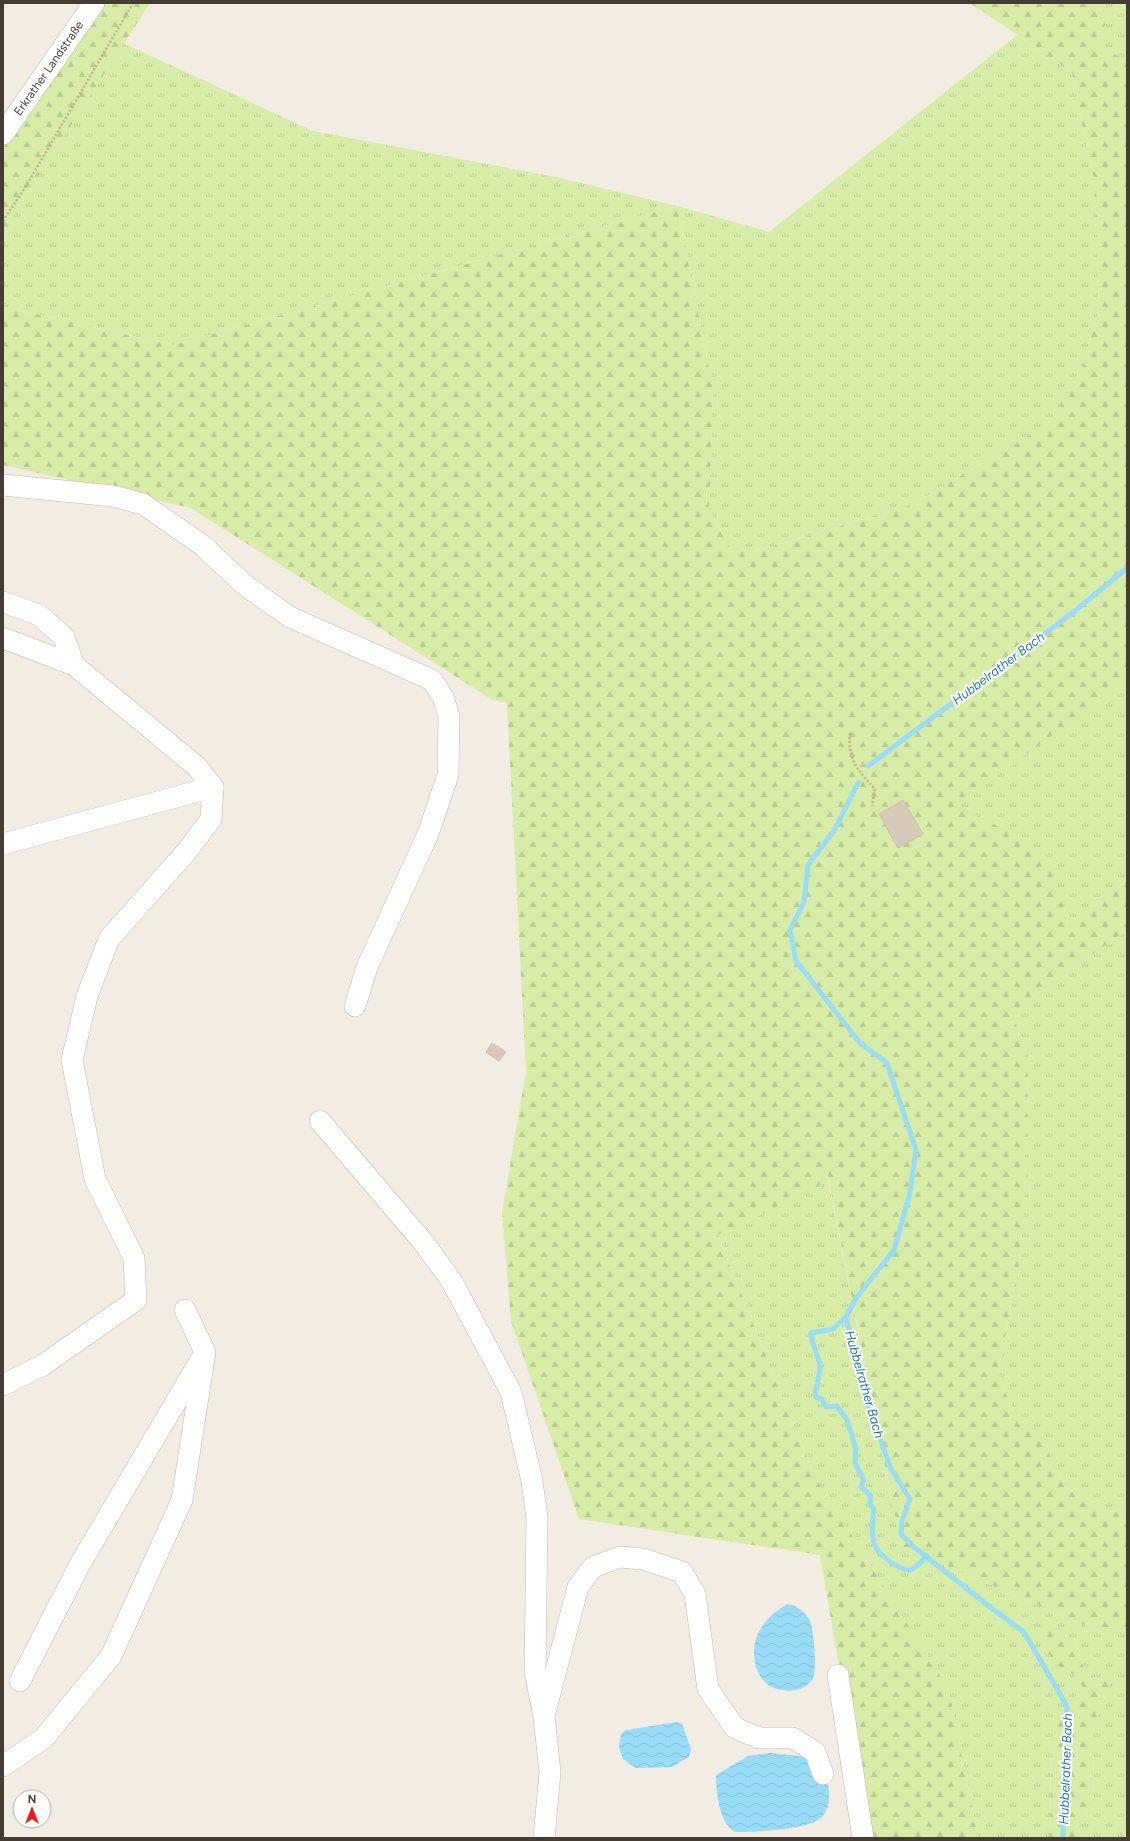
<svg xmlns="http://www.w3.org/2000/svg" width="1130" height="1841" viewBox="0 0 1130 1841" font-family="Figtree,sans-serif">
	<defs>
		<pattern id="grass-tufts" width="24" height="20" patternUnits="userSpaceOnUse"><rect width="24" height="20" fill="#d6eca7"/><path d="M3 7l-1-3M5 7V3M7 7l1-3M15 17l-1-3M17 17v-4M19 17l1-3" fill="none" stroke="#b9cb90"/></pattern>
		<pattern id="forest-firs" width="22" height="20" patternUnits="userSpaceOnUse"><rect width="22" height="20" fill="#d6eca7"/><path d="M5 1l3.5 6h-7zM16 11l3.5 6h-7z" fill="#b9cb90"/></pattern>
		<pattern id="water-waves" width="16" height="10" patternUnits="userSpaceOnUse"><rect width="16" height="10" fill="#98dcf7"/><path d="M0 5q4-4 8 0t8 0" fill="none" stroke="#84bed4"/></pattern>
	</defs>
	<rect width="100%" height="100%" fill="#f3ece3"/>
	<path fill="url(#grass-tufts)" d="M1098 3H1127V59L1101 49 1105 24Z
		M1017 35 1072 72 1094 179 1099 308 1082 369 1047 425 913 504 768 548 731 550 709 509 713 387 677 206 173 345 3 307V231L123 43 313 131 556 177 677 206 769 232Z
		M1127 680V881L1067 925 1062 896 955 806Z
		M1127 930V1514L1096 1509 1065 1487 1041 1437 1016 1419 998 1374 1020 1259 1026 1165 1028 1061 1014 1019 1034 996Z
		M825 1166 901 1546 1091 1628 1127 1631V1838H1076L1088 1808 1089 1742 1110 1683 1085 1673 1074 1639 1059 1666 1075 1676 1083 1688C1044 1723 1051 1790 1050 1838H978L949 1690 813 1474 718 1234 818 1187Z"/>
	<path fill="url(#forest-firs)" d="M105 3H150L3 231V148L70 49Z
		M970 3H1098L1105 24 1101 49 1127 59V680L956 806 1009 832 1049 867 1062 896 1067 925 1127 881V930L1034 996 1014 1019 1028 1061 1026 1165 1020 1259 998 1374 1016 1419 1041 1437 1065 1487 1096 1509 1127 1514V1631L1091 1628 901 1546 826 1167 818 1187 718 1235 813 1474 949 1690 978 1838H864L859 1783 820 1555 579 1519 511 1321 502 1213 526 1072 507 703 491 699 191 508 3 465V307L173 345 677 206 713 387 709 509 731 550 769 548 913 504 1047 425 1082 369 1099 308 1094 179 1072 72Z
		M1045 1621 1074 1639 1085 1673 1110 1683 1089 1742 1088 1808 1076 1838H1050C1051 1800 1048 1758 1060 1721 1063 1708 1074 1697 1083 1688L1075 1676 1059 1666 1038 1640V1631Z"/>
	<path fill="url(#water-waves)" d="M787 1604C796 1605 805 1612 809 1619 814 1628 818 1672 812 1680 802 1693 783 1693 770 1686 763 1682 759 1675 756 1667 748 1638 764 1618 787 1604Z
		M677 1722 682 1724 691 1749 689 1757 672 1767 636 1768 623 1759 619 1747 621 1734 626 1730Z
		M770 1753 808 1757 819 1780 828 1785C830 1795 830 1808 822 1817 810 1830 753 1832 735 1832 719 1823 716 1792 716 1775L748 1756Z"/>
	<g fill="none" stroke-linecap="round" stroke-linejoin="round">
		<path stroke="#98dcf7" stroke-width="5" d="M868 766 1071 614 1127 568
			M858 783 834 831 808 865 804 902 790 930 796 961 860 1043 887 1063 916 1150 910 1193 894 1250 856 1298 846 1317 867 1402 878 1433 891 1469 910 1499 902 1521 901 1534 914 1547 990 1607 1024 1632 1056 1687 1067 1707 1063 1838
			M846 1317 833 1329 811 1333C811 1342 819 1357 820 1366 820 1376 814 1391 816 1397L822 1399 826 1407 837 1406 847 1420 856 1449 855 1463 864 1480 861 1487 871 1496 870 1504 874 1509C872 1521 871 1531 874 1543 876 1553 899 1571 910 1570 916 1568 922 1561 927 1556"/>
	</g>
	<path fill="#d9c9ba" stroke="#d1bdaa" d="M903 800 923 834 898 848 879 814Z
		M492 1043 506 1052 499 1061 486 1052Z"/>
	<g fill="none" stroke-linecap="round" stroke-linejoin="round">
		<defs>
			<g id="minor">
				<path id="s1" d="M3 134 94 3"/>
				<path d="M3 485 113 496 143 504 202 545 246 586 290 617 432 680 443 697 449 716 448 775 428 834 367 967 355 1006"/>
				<path d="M3 602 39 615 64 637 74 665 196 766 213 787 211 819 187 851 109 939 87 996 72 1060 95 1179 134 1258 136 1300 43 1365 3 1385"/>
				<path d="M3 638 74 665"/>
				<path d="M3 844 213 787"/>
				<path d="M320 1121 423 1242 451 1280 511 1392 532 1481 537 1518 535 1672 544 1717 550 1772 544 1838"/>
				<path d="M838 1675 863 1838"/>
				<path d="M20 1681 80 1564 200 1361"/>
				<path d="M545 1712 578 1587 593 1567 620 1557 643 1559 682 1572 695 1594 708 1689 735 1728 759 1738H793L815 1752 823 1774"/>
				<path d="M3 1766 44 1738 111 1656 182 1500 205 1352 185 1310"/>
			</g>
		</defs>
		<use href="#minor" stroke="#c3b6a8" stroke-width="22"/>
		<path stroke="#c3ad94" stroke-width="2.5" stroke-dasharray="2 2" stroke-linecap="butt" d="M3 221 26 186 133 3
			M850 733C847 759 859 772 875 789L872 806"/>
		<use href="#minor" stroke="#fff" stroke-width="21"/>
	</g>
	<g text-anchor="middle" stroke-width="4" stroke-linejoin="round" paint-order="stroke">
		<g font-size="12" fill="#463c33" stroke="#fff">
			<text dy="4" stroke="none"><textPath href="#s1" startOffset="80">Erkrather Landstraße</textPath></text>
		</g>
		<g font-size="13" font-style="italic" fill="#1f7ba2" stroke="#fff">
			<text transform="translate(998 668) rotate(-37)" y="5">Hubbelrather Bach</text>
			<text transform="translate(865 1384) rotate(74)" y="5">Hubbelrather Bach</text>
			<text transform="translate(1065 1769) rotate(-88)" y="5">Hubbelrather Bach</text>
		</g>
	</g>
	<rect width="1130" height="1841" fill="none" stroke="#463c33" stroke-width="8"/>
	<g transform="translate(32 1809)"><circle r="19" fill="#ffffff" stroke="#b5b1ad"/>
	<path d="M0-3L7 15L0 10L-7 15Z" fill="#ff150e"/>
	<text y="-6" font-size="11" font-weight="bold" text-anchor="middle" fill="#463c33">N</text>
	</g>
</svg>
